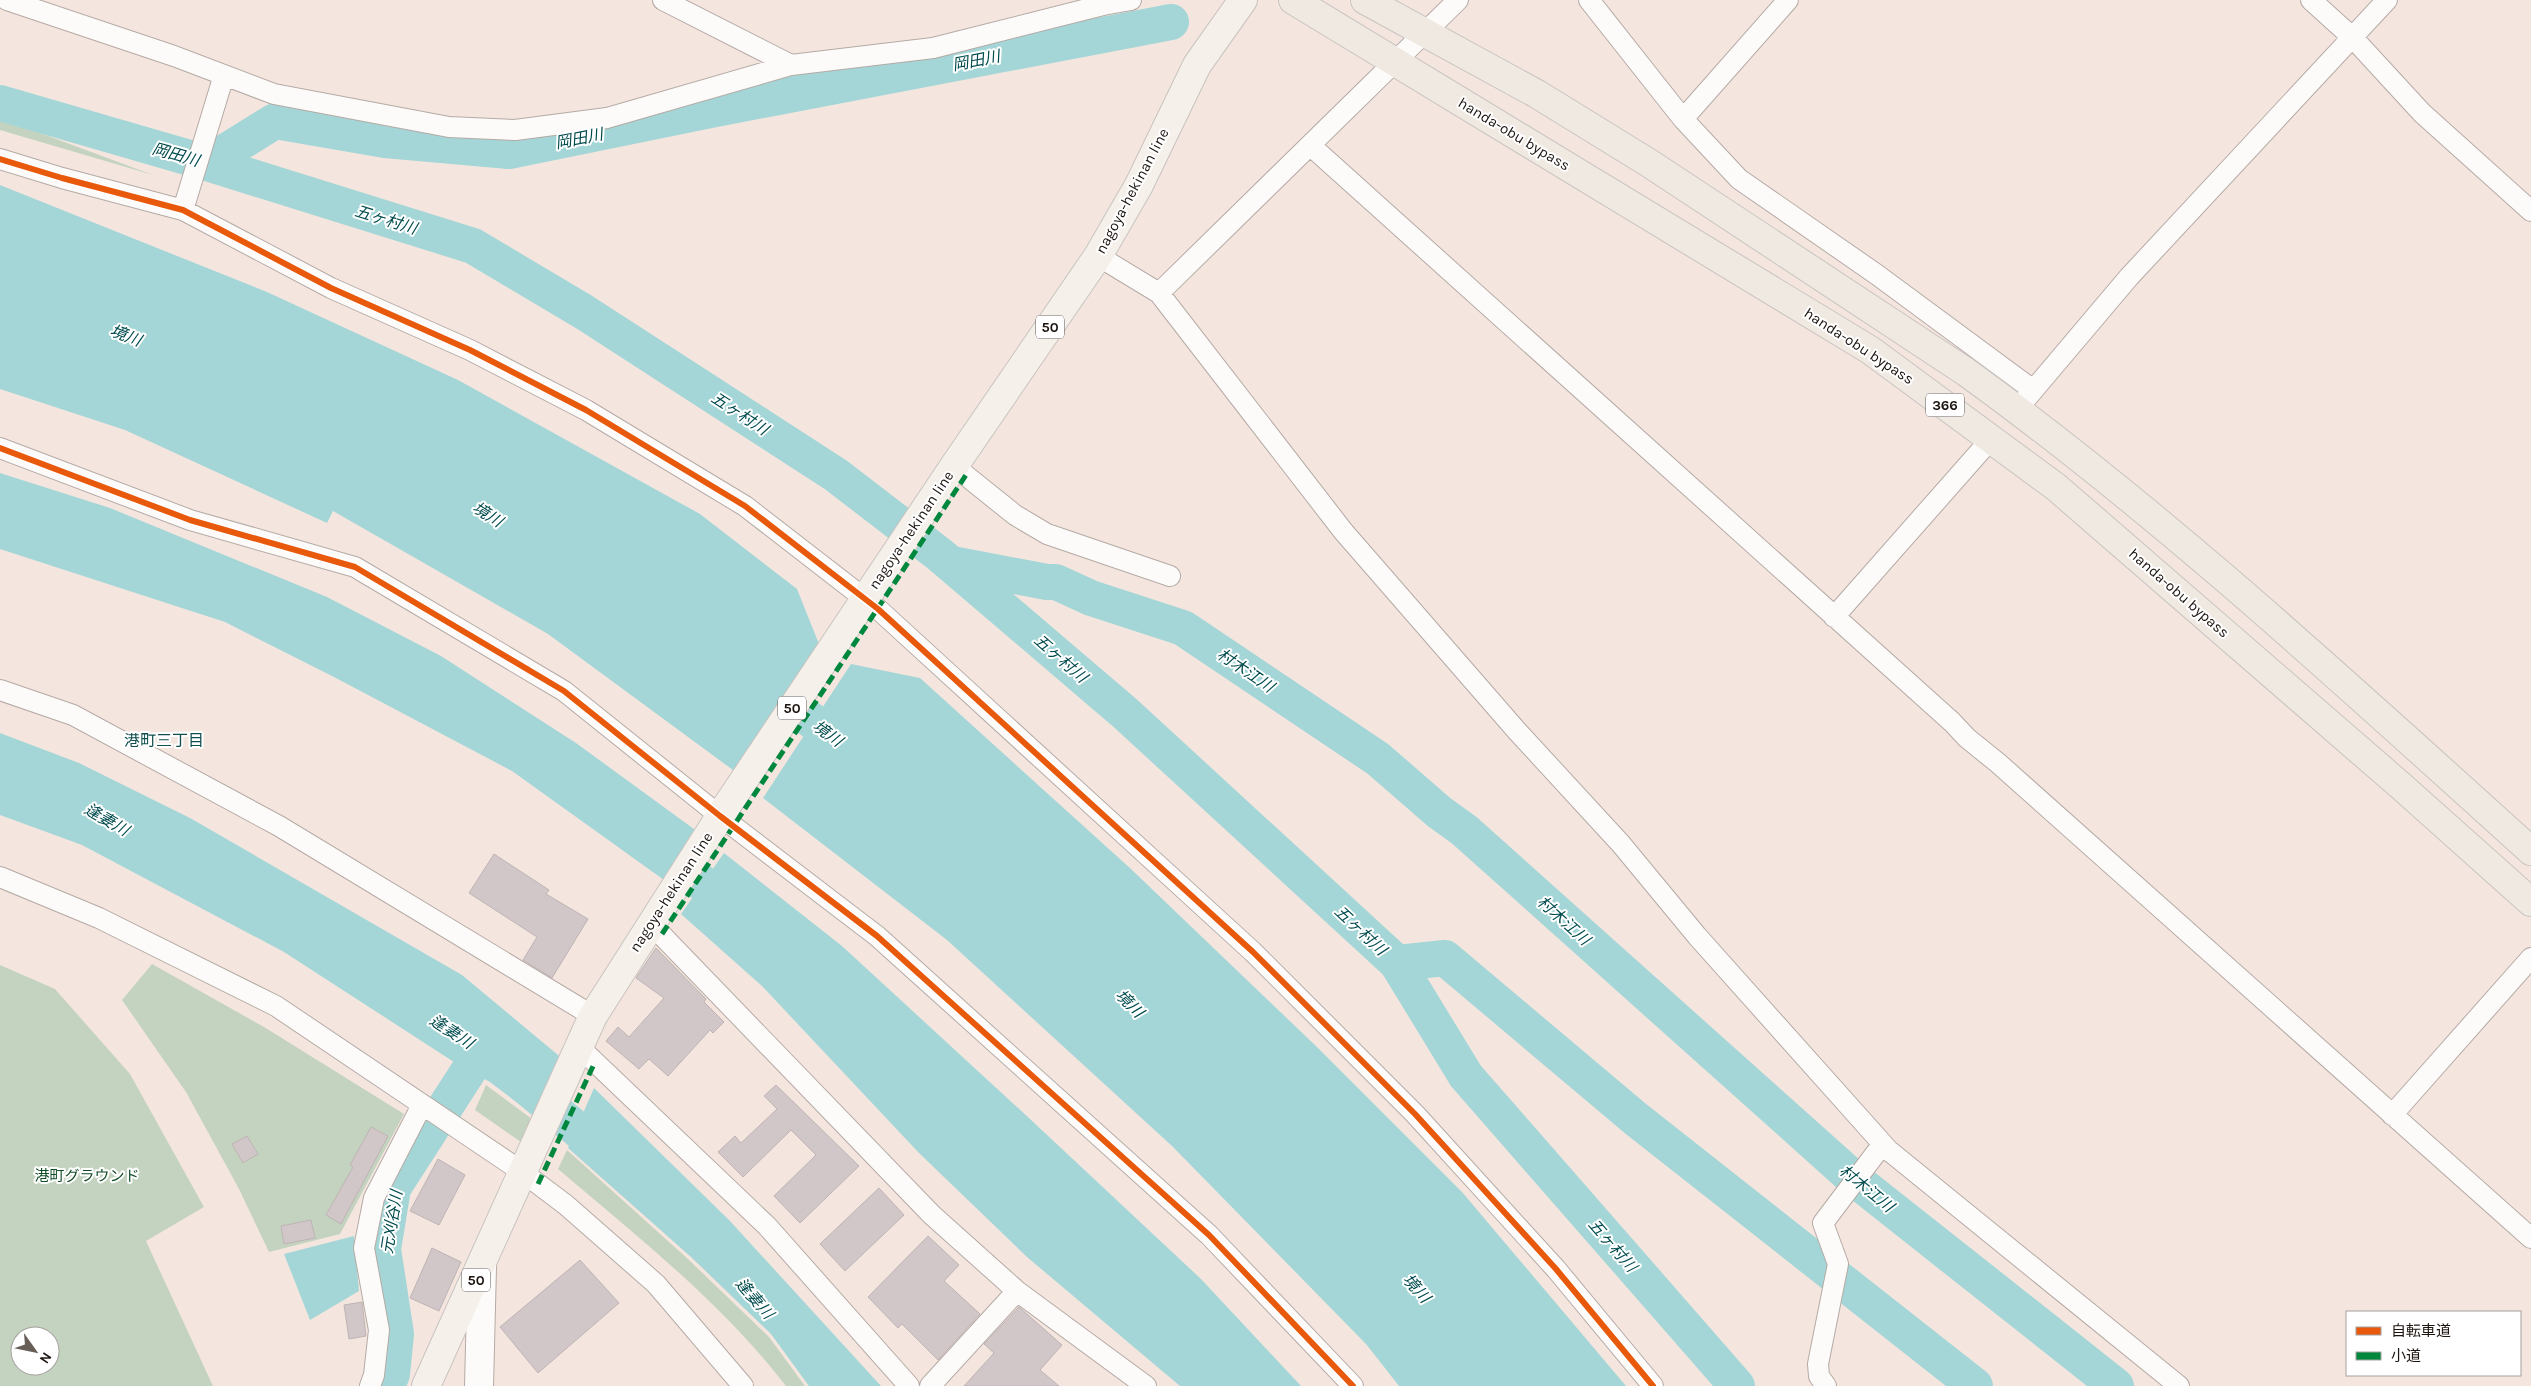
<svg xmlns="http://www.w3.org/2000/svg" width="2531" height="1386" viewBox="0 0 2531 1386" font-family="Karla,'Noto Sans JP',sans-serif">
	<rect width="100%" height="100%" fill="#f4e6df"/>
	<path fill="#c4d3bf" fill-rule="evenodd" d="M0 118 153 175 0 130Z
		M152 964 264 1027 404 1114 340 1234 269 1252 239 1189 186 1092 122 1000Z
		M0 965 55 989 130 1074 204 1207 146 1241 213 1386H0ZM20 1336H50V1366H20Z
		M486 1085 540 1125 528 1147 475 1110Z
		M567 1150 689 1260 769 1337 805 1386H786C722 1303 638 1237 558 1169Z"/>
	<path fill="#a4d6d7" d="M0 185 267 292 458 380 700 514 797 589 821 649 737 773 548 634 333 511 327 523 125 430 0 389Z
		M0 473 110 508 327 597 441 656 576 743 698 832 664 880 512 771 334 677 225 622 0 549Z
		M851 664 920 678 1131 869 1318 1048 1462 1192 1626 1386H1399L1366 1344 1172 1146 947 940 763 798Z
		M0 733 79 763 190 818 462 975 564 1060 537 1118 490 1082 457 1064 284 952 82 845 0 815Z
		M724 853 842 946 1030 1119 1201 1279 1301 1386H1180L1027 1257 919 1153 762 986 681 914Z
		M594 1088 730 1221 881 1386H809L771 1334 691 1257 568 1148Z
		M354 1236 359 1291 310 1320 284 1254Z"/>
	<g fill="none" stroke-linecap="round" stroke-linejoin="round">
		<path stroke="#a4d6d7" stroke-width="36" d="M0 103 207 163 473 246 584 312 836 475 940 555 1125 713 1397 963 1466 1076 1737 1386
			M207 163 275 121 385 140 509 151 710 110 1171 22
			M952 564 1047 582H1056L1091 598 1183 628 1378 759 1439 812 1464 830 1853 1178 2116 1386
			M765 686 853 751
			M658 847 740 914
			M1397 963 1445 958 1636 1119 1975 1386
			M524 1085 615 1161
			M387 1386 392 1374 396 1334 383 1249 393 1188 482 1050"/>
	</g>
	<path fill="#d1c7c8" stroke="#beb4b4" d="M494 854 549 890 546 894 588 919 552 978 523 960 537 937 469 893Z
		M656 948 706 999 704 1002 724 1022 713 1033 710 1030 668 1076 649 1059 639 1069 606 1041 618 1027 629 1037 664 998 636 978Z
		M776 1085 859 1166 800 1223 774 1196 816 1155 791 1130 743 1177 718 1152 735 1136 741 1143 777 1109 764 1096Z
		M371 1127 388 1136 341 1224 326 1215 353 1167 350 1165Z
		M247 1136 258 1154 243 1163 232 1144Z
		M438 1159 465 1175 439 1225 410 1211Z
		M879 1188 904 1215 845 1271 820 1244Z
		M311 1220 315 1238 284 1244 281 1226Z
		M928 1236 959 1265 944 1281 980 1314 938 1360 902 1324 898 1328 868 1297Z
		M432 1248 461 1262 439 1311 410 1298Z
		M580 1260 619 1303 538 1373 500 1327Z
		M362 1302 366 1336 349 1339 344 1305Z
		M1019 1307 1062 1345 1040 1370 1059 1386H964L994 1353 984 1344Z"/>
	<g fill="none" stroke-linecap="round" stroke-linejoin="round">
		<defs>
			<path id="street" d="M7 0 174 56 274 94 449 127 515 130 607 118 791 65 933 48 1103 5 1131 0
				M663 0 791 65
				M1589 0 1683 119
				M1788 0 1683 119 1739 179 1876 274 2033 390
				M2311 0 2353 38 2422 113 2531 211
				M1311 146 1952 722 1967 738 1998 763 2531 1238
				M0 159 62 178 183 210 331 288 470 350 586 410 745 506 878 609 1253 952 1415 1114 1556 1269 1653 1386
				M183 210 224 75
				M1098 256 1159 293 1343 531 1517 731 1621 844 1697 936 1890 1152
				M1159 293 1458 0
				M2025 400 2129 277 2387 0
				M0 448 190 520 355 567 564 691 720 816 877 936 1209 1235 1353 1386
				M954 466 1015 515 1047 534 1170 576
				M1834 617 1991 439
				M0 690 73 715 279 826 593 1016
				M0 877 99 918 276 1006 521 1171 566 1205 656 1284 743 1386
				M650 923 932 1215 1017 1291 1146 1386
				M578 1046 767 1226 909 1386
				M2392 1115 2531 958
				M370 1386 374 1375 379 1330 364 1248 374 1198 422 1105
				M930 1386 1017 1291
				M1826 1386 1819 1376 1818 1364 1838 1264 1823 1223 1882 1145 2179 1386"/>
			<path id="secondary" d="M479 1386 482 1267"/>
			<path id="primary" d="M426 1386 593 1016 726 807 954 466 1098 256 1139 185 1197 65 1243 0"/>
			<path id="highway" d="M1293 0 1870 350 2056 487 2401 786 2531 902
				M1365 0 1537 94 1649 163 1966 372C2166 517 2348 686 2531 851"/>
		</defs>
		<use href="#street" stroke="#b5aaa5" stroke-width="22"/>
		<use href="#secondary" stroke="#b5aaa5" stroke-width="30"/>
		<use href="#primary" stroke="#c9c3c0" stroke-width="30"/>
		<use href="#highway" stroke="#c9c3c0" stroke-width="30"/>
		<use href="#street" stroke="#fdfbfa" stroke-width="20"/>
		<use href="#secondary" stroke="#fdfbfa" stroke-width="28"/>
		<use href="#primary" stroke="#f6f0eb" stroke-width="28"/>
		<use href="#highway" stroke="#f0e9e2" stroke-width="28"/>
		<path stroke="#00873e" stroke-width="5" stroke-dasharray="10 5" stroke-linecap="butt" d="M662 934 966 475
			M538 1184 595 1062"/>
		<defs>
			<path id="cycleway" d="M0 159 62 178 183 210 331 288 470 350 586 410 745 506 878 609 1253 952 1415 1114 1556 1269 1653 1386
				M0 448 190 520 355 567 564 691 720 816 877 936 1209 1235 1353 1386"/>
		</defs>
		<use href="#cycleway" stroke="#fff" stroke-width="9"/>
		<use href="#cycleway" stroke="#e8590c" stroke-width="6"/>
	</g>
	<g text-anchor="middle" stroke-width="4" stroke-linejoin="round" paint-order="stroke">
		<g fill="#fff" stroke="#615a58" stroke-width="1">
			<rect x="1036" y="315.5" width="28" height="23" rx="4"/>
			<rect x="1926" y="393.5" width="38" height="23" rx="4"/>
			<rect x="778" y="696.5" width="28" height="23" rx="4"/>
			<rect x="462" y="1268.5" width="28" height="23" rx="4"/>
		</g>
		<g font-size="14" font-weight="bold" fill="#1d1410">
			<text x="1050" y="332">50</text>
			<text x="1945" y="410">366</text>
			<text x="792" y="713">50</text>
			<text x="476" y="1285">50</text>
		</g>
		<g font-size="15" fill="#1d1410" stroke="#fff">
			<text transform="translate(1514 134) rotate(31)" y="5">handa-obu bypass</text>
			<text transform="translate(1132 191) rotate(-62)" y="5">nagoya-hekinan line</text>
			<text transform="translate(1859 346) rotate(33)" y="5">handa-obu bypass</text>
			<text transform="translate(911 530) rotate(-56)" y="5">nagoya-hekinan line</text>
			<text transform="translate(2179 593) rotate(41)" y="5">handa-obu bypass</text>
			<text transform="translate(671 892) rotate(-57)" y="5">nagoya-hekinan line</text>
		</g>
		<g font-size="15" fill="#134d28" stroke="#fff">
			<text x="87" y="1181">港町グラウンド</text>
		</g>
		<g font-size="16" font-style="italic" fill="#004b4e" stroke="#fff">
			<text transform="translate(976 60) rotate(-11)" y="6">岡田川</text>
			<text transform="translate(579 138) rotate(-11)" y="6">岡田川</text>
			<text transform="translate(176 154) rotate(16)" y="6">岡田川</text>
			<text transform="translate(386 219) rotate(17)" y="6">五ヶ村川</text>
			<text transform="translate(126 335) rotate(21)" y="6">境川</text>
			<text transform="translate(740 413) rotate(33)" y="6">五ヶ村川</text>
			<text transform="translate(488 514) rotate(32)" y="6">境川</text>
			<text transform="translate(1061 658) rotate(41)" y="6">五ヶ村川</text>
			<text transform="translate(1246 670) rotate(34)" y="6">村木江川</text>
			<text transform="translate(828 733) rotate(36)" y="6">境川</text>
			<text transform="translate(107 819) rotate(30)" y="6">逢妻川</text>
			<text transform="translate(1564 920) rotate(42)" y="6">村木江川</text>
			<text transform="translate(1361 930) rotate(43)" y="6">五ヶ村川</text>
			<text transform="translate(1130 1003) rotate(45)" y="6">境川</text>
			<text transform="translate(452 1031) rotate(33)" y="6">逢妻川</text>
			<text transform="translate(1867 1188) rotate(39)" y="6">村木江川</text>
			<text transform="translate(391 1222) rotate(-81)" y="6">元刈谷川</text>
			<text transform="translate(1613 1245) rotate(49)" y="6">五ヶ村川</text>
			<text transform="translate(1417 1288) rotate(48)" y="6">境川</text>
			<text transform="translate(755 1298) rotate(49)" y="6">逢妻川</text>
		</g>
		<g font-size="16" fill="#114e4d" stroke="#fff">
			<text x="164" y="746">港町三丁目</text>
		</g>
	</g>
	<rect x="2346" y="1311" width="175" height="65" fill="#ffffff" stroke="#a5a19f"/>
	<rect x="2356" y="1327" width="25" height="8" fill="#e8590c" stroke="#a5a19f"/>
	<text x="2391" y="1336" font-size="15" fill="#1d1410">自転車道</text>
	<rect x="2356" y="1352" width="25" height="8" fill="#00873e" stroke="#a5a19f"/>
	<text x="2391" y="1361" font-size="15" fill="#1d1410">小道</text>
	<g transform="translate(35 1351) rotate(123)"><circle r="24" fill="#ffffff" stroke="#a5a19f"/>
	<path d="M0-4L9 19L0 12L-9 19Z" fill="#685e58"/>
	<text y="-8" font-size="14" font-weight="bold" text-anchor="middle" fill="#1d1410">N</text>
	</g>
</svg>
